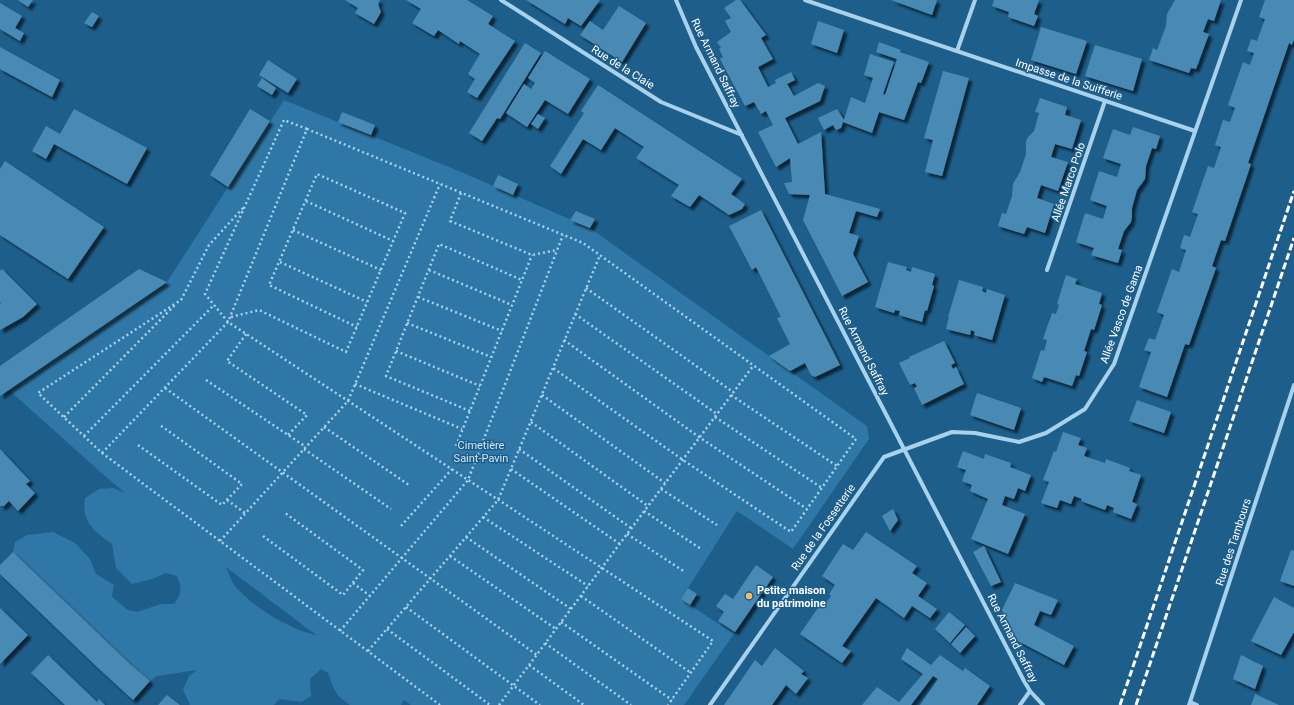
<svg xmlns="http://www.w3.org/2000/svg" width="1294" height="705" viewBox="0 0 1294 705" font-family="Roboto,sans-serif">
	<defs>
		<filter id="shadow"><feDropShadow dx="3.5" dy="3.5" stdDeviation="1" flood-color="#0009"/></filter>
	</defs>
	<rect width="100%" height="100%" fill="#1d5e8a"/>
	<path fill="#2e77a6" fill-rule="evenodd" d="M284 100 466 174 590 228 867 426 869 439 793 549 737 511 681 599 734 634 684 705H411L404 700 401 705H350L338 696 332 685 328 673 321 669 310 679 311 696 301 702 279 699 274 705H190L183 690 189 676 197 670 157 676 150 681 131 665 13 552 15 542 27 535 53 532 75 543 90 559 96 574 114 585 112 597 128 610 137 612 161 604H174C182 593 182 588 177 576L166 573 152 579 132 584 116 568 112 544C94 531 81 522 85 498L99 489 113 488 125 493 97 469 9 390 167 282ZM226 568H227L316 635C288 629 253 607 234 585 231 580 229 573 226 568Z"/>
	<path fill="#4a8ab4" filter="url(#shadow)" d="M18 0H33L28 7Z
		M345 0H380L378 4 381 12 374 24 355 13 358 8Z
		M406 0H467L493 16 488 24 515 41 477 98 467 92 475 79 468 74 480 54 460 41 459 44 438 30 434 36 412 23 421 9Z
		M526 0H600L581 26 568 18 565 24Z
		M736 0H740L766 35 761 38 773 59 758 67 768 87 776 83 775 80 791 72 795 80 787 84 794 96 818 83 825 86 820 101 785 118 798 144 821 132 825 194 880 209 877 217 856 211 849 233 859 236 853 254 868 282 842 296 803 220 810 195 789 194 784 183 792 182 790 158 776 167 758 132 773 125 766 111 761 114 754 102 745 106 720 59 723 57 719 49 721 48 717 42 731 32 725 21 731 18 724 8Z
		M891 0H937L932 15Z
		M994 0H1039L1034 14 1038 16 1034 26 1008 17 1009 12 992 6Z
		M1175 0H1221L1214 21 1208 19 1203 32 1209 34 1196 69 1191 68 1189 73 1149 60 1153 48 1157 50 1166 26 1167 14Z
		M1265 0H1294V39L1292 45 1289 43 1248 163 1251 164 1225 241 1221 240 1212 266 1216 268 1189 345 1185 344 1167 397 1139 387 1151 352 1144 350 1149 338 1155 340 1164 315 1157 312 1172 269 1179 272 1186 250 1180 248 1184 235 1190 237 1198 214 1192 212 1208 166 1214 168 1221 147 1215 145 1223 120 1230 122 1235 108 1228 105 1243 62 1250 65 1254 53 1247 51 1251 39 1257 41 1265 19 1259 17Z
		M0 3 22 16 15 28 24 33 20 41 0 29Z
		M619 6 646 23 622 62 580 35 590 21 603 30Z
		M92 12 99 16 92 27 84 23Z
		M818 21 844 30 837 53 811 44Z
		M1041 27 1087 41 1076 74 1031 60Z
		M879 42 901 50 900 52 929 62 921 83 918 82 904 120 879 112 872 133 843 122 841 128 836 130 833 125 824 130 818 118 837 109 844 120 851 97 865 103 873 78 864 75 870 54 894 62 883 94 885 95 897 59 876 52Z
		M525 43 541 53 500 119 497 118 482 141 469 133Z
		M1095 45 1142 59 1133 91 1085 76Z
		M0 47 60 80 52 97 0 69Z
		M545 51 590 79 568 114 545 100 527 127 506 113 524 84 531 89 535 83 528 78Z
		M268 60 297 79 288 93 259 75Z
		M943 71 969 78 942 176 925 172 933 140 924 138Z
		M262 78 276 88 272 95 257 86Z
		M598 85 741 178 742 179 731 194 745 204 742 209 729 215 699 195 690 207 671 196 679 185 636 158 644 147 615 128 601 150 583 139 561 174 550 166 584 113 581 111Z
		M1040 98 1067 107 1065 115 1081 120 1072 149 1055 144 1051 157 1068 162 1058 191 1041 185 1037 198 1054 204 1045 233 1027 227 1024 234 998 226 1002 213 1006 214 1012 196 1013 184 1020 172 1026 154V141L1029 136 1034 131 1039 113 1035 112Z
		M74 109 147 148 127 184 54 144 46 159 32 151 46 126 60 134Z
		M250 109 270 121 228 187 210 175Z
		M342 112 375 125 371 135 338 122Z
		M538 114 545 118 538 129 531 124Z
		M1133 127 1160 136 1156 149 1152 148 1146 166 1145 179 1137 190 1132 208V216L1131 222 1124 231 1118 249 1122 250 1118 263 1091 255 1094 248 1076 242 1085 213 1103 219 1107 206 1090 200 1099 171 1117 177 1121 164 1103 158 1113 129 1130 135Z
		M5 161 104 227 68 279 0 235V169Z
		M498 175 518 184 513 195 493 186Z
		M761 210 840 365 815 377 811 375 805 363 790 371 769 356 790 344 777 318 781 317 756 267 752 270 729 226Z
		M576 211 595 219 590 228 570 220Z
		M888 262 907 267 906 270 911 272 912 267 935 274 932 285 934 286 927 311 925 310 922 322 899 315 900 311 895 310 894 313 875 307Z
		M2 269 37 304 23 317 0 330V304L1 303 0 302V271Z
		M139 269 167 282 0 396V366Z
		M1066 275 1077 279 1075 284 1102 293 1099 304 1102 305 1094 330 1091 329 1084 351 1087 352 1079 376 1076 375 1072 386 1044 377 1042 382 1032 378 1041 350 1044 351 1047 340 1043 339 1052 313 1056 314 1059 305 1057 304Z
		M959 280 983 287 982 291 986 293 987 289 1005 295 992 340 974 335 975 332 971 330 970 335 946 329 949 317H948Z
		M944 341 955 363 951 365 953 369 956 367 964 384 922 405 914 388 917 387 915 383 910 385 899 363 910 358 909 357Z
		M977 393 1021 408 1014 430 970 415Z
		M1137 400 1171 412 1164 433 1129 421Z
		M1063 432 1081 438 1078 445 1087 448 1084 456 1105 463 1106 459 1130 468 1129 471 1141 475 1132 502 1137 504 1131 519 1113 512 1114 508 1107 505 1105 510 1081 501 1082 499 1074 496 1071 504 1060 500 1057 508 1041 503 1049 482 1043 480 1054 451 1056 452Z
		M0 449 30 481 26 484 35 493 18 511 9 501 4 506H0Z
		M963 451 984 459 985 454 1011 463 1010 467 1031 475 1025 491 1018 488 1014 499 1005 496 1002 505 1025 514 1008 554 971 539 988 499 970 491 972 485 962 481 966 470 957 467Z
		M893 509 898 520 890 531 882 516Z
		M866 532 917 566 912 573 927 583 918 596 937 609 930 618 912 606 904 618 876 598 842 646 851 651 842 663 800 634 820 605 823 607 831 596 829 594 835 585 822 576 843 544 853 550Z
		M984 546 1001 582 991 586 973 552Z
		M1291 550 1294 551V586L1280 581Z
		M13 552 131 665 150 681 133 700 97 667 0 574V565Z
		M756 565 773 577 735 632 718 621 724 612 716 606 725 594 733 599Z
		M1015 583 1058 600 1051 615 1040 611 1034 625 1074 646 1064 665 1018 641 1002 610Z
		M688 588 697 594 690 605 681 599Z
		M1274 597 1294 608V632L1281 655 1251 641Z
		M0 608 28 635 0 664Z
		M949 612 965 625 950 643 935 629Z
		M966 627 975 636 960 653 951 644Z
		M775 648 804 671 801 674 808 678 796 694 786 685 772 705H724L755 660 762 666Z
		M907 648 931 665 940 655 963 671 965 668 990 686 977 705H920L938 679 933 676 911 705H862L877 687 899 702 923 674 901 659Z
		M48 655 97 702 99 699 105 705H65L31 673Z
		M1241 655 1263 666 1255 689 1233 679Z
		M1255 694 1279 705H1251Z
		M167 695 176 702 180 705H158Z"/>
	<g fill="none" stroke-linecap="round" stroke-linejoin="round">
		<path stroke="#a8d1ec" stroke-width="2.5" stroke-dasharray="2 3" stroke-linecap="butt" d="M307 129 284 120 205 294 228 322 713 641 668 705
			M461 193 450 221 532 255 557 250
			M306 201 393 241
			M243 208 209 245 181 300 38 393 102 453 440 705
			M293 230 381 270
			M280 262 367 302
			M429 270 512 305
			M586 288 733 392
			M418 297 502 331
			M575 314 717 414
			M231 317 259 310 346 352 405 213 317 174 269 285 357 327
			M407 323 491 357
			M246 334 227 361 307 415 288 435
			M564 340 699 437 807 509
			M396 351 480 386
			M206 380 306 447
			M355 384 462 429
			M165 388 537 655
			M542 395 665 483
			M731 395 837 466
			M470 411 386 376 439 244 522 280
			M64 417 175 305
			M715 417 822 488
			M531 422 648 506
			M324 427 409 485
			M84 436 214 305
			M138 445 222 505 242 484 160 425
			M456 446 532 255
			M304 449 391 509
			M519 449 631 528
			M102 453 228 322 307 129 583 243 856 439 791 532 683 460 553 368
			M511 469 620 544
			M661 489 717 525
			M227 500 245 513
			M644 511 701 549
			M483 517 588 586
			M401 526 452 469
			M627 534 685 572
			M263 536 343 595 363 570 285 513
			M466 537 571 609
			M220 541 348 401 440 184
			M450 556 556 629
			M353 583 370 596
			M581 596 691 673
			M406 607 540 705
			M561 622 672 700
			M387 629 490 705
			M340 631 468 480 563 235
			M545 643 631 705
			M368 651 498 500 600 255
			M529 665 584 705
			M499 705 753 366"/>
		<path stroke="#a8d1ec" stroke-width="4" d="M501 0 661 102 742 135
			M676 0 696 47 1024 681 1030 691 1043 705
			M805 0 1195 131
			M957 51 975 0
			M1047 270 1105 101
			M1190 702 1197 705
			M710 705 884 457 952 432 975 433 1019 442 1046 433 1085 409 1114 364 1241 0
			M1020 705 1030 691
			M1189 705 1294 385"/>
		<path stroke="#fff" stroke-width="3" stroke-dasharray="7 3" stroke-linecap="butt" d="M1120 705 1294 191
			M1136 705 1294 238"/>
	</g>
	<circle fill="#fbb967" stroke="#1d5e8a" stroke-width="1.5" cx="749" cy="596" r="4"/>
	<g text-anchor="middle" stroke-width="3" stroke-linejoin="round" paint-order="stroke">
		<g font-size="11" fill="#fff" stroke="#1d5e8a">
			<text transform="translate(716 63) rotate(64)" y="4">Rue Armand Saffray</text>
			<text transform="translate(623 67) rotate(32)" y="4">Rue de la Claie</text>
			<text transform="translate(1069 79) rotate(18)" y="4">Impasse de la Suifferie</text>
			<text transform="translate(1068 182) rotate(-71)" y="4">Allée Marco Polo</text>
			<text transform="translate(1121 314) rotate(-70)" y="4">Allée Vasco de Gama</text>
			<text transform="translate(864 351) rotate(63)" y="4">Rue Armand Saffray</text>
			<text transform="translate(823 527) rotate(-55)" y="4">Rue de la Fossetterie</text>
			<text transform="translate(1233 542) rotate(-72)" y="4">Rue des Tambours</text>
			<text transform="translate(1013 638) rotate(63)" y="4">Rue Armand Saffray</text>
		</g>
		<g font-size="11" fill="#cee8f9" stroke="#1d5e8a">
			<text x="481" y="449">Cimetière<tspan x="481" dy="13">Saint-Pavin</tspan></text>
		</g>
		<g font-size="11" font-weight="bold" fill="#fff" stroke="#1d5e8a" text-anchor="start">
			<text x="757" y="594">Petite maison<tspan x="757" dy="13">du patrimoine</tspan></text>
		</g>
	</g>
</svg>
